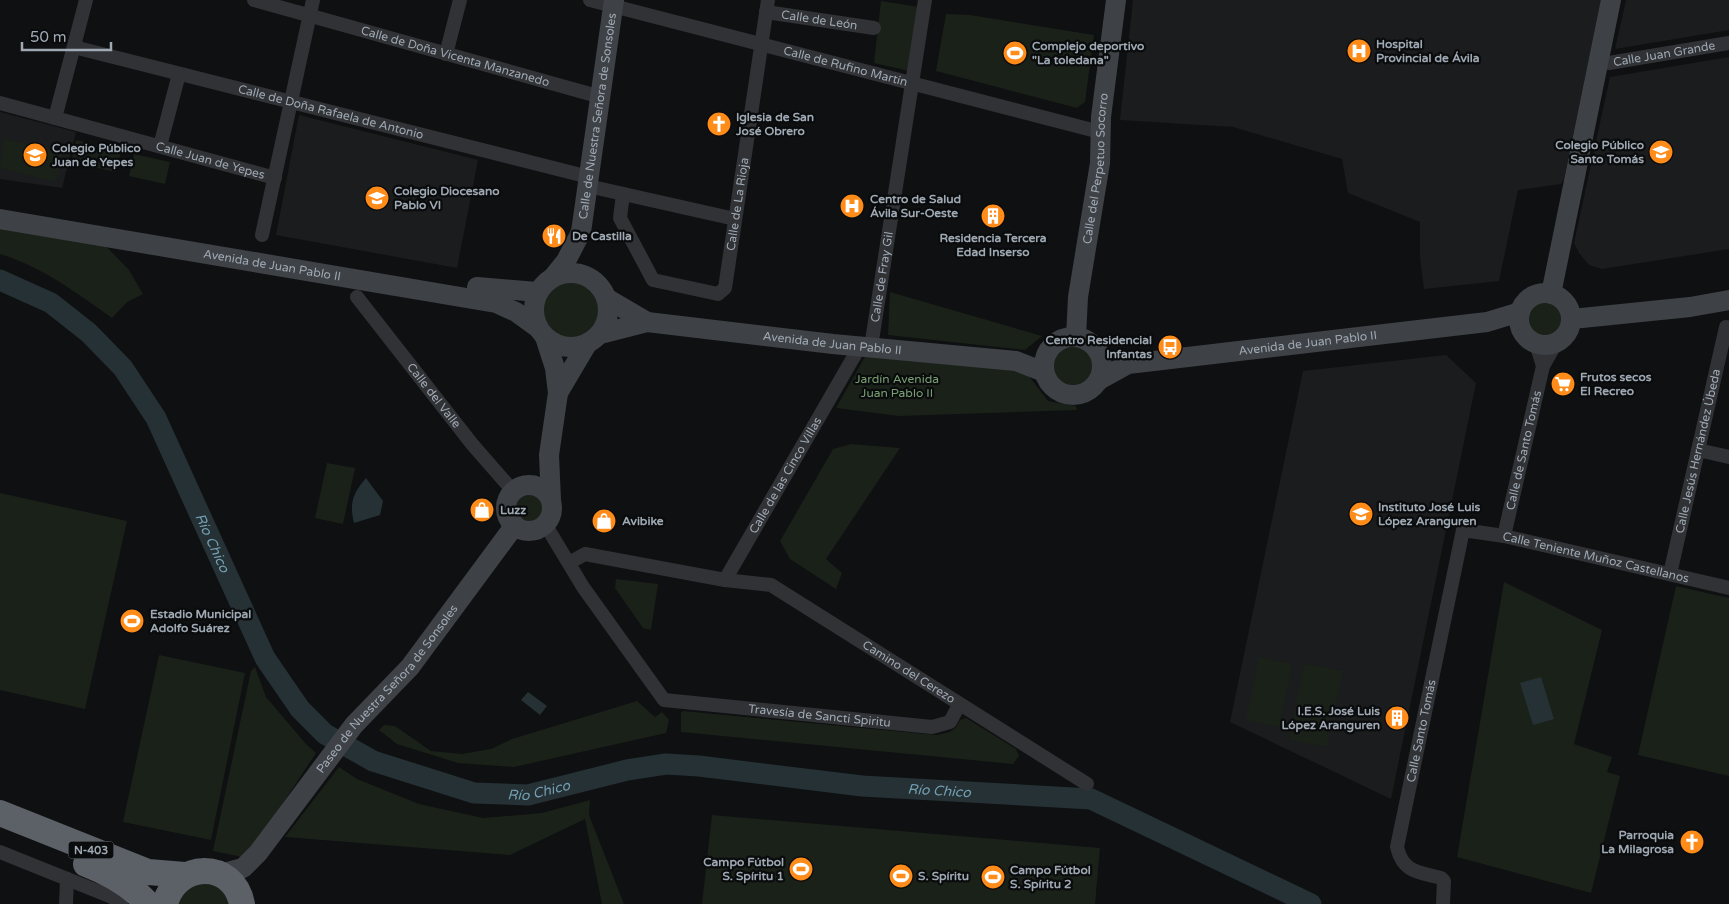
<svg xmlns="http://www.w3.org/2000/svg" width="1729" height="904" viewBox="0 0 1729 904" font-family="'Varela Round',sans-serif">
	<rect width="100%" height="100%" fill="#0f1011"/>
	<path fill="#1b1c1e" d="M1133 0H1601L1564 179 1561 184 1518 190 1499 281 1424 289 1420 257V222L1348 193 1342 159 1233 127 1120 120Z
		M1626 0H1729V30L1615 49Z
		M1729 57V249L1602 269 1589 265 1579 253 1574 243 1610 77Z
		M0 112 76 132 62 188 0 179Z
		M299 115 478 160 457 268 276 235Z
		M1446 355 1476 383 1391 799 1230 722 1303 371Z"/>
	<path fill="#1a2119" d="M881 1 919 7 909 71 874 63Z
		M946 14 970 15 1094 35 1085 102 1077 108 936 71Z
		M4 139 63 152 55 182 0 168Z
		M76 140 121 151 116 172 71 162Z
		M134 154 170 162 165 184 129 176Z
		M0 226 103 243 129 270 143 294 127 302 112 318C77 293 42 267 0 254Z
		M539 309a31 31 0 1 1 62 0a31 31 0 1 1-62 0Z
		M890 292 1042 336 1025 350 888 335Z
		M1526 319a19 19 0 1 1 38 0a19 19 0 1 1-38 0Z
		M1051 367a22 22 0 1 1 44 0a22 22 0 1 1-44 0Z
		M866 355 1025 371 1048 401 1076 406 1077 410 899 416 836 408Z
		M851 444 900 448 826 559 842 573 836 589 790 559 780 541 833 449Z
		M327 463 355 468 343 524 315 518Z
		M0 493 127 521 85 709 0 690Z
		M513 508a15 15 0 1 1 30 0a15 15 0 1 1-30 0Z
		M616 579 658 584 651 630 643 628 615 588Z
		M1504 582 1602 630 1574 744 1612 757 1607 772 1620 776 1591 893 1457 857Z
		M1676 586 1729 598V776L1638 755Z
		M159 655 245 673 211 840 123 822Z
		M1259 657 1292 664 1279 727 1246 720Z
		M1304 664 1343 671 1327 747 1289 740Z
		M255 667 266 697 306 744 316 753 247 858 213 851 251 671Z
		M637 701 655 717 662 712 669 720 666 733 514 767 458 763 397 744 379 730 384 725 395 726 431 751 462 754 491 749 512 739Z
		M683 711 936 735C948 733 955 732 960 720L966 718 1016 749 1019 756 1013 764 681 732V713Z
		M339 767 357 779 419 804 483 818 542 813 590 800 589 815 624 904H602L585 819 510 855 285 837Z
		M712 815 1100 848 1095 904H702Z
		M192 883 219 885 231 904H175Z"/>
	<path fill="#253135" d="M366 478 383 501 380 515 354 523C349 503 353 493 366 478Z
		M1541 677 1554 719 1533 725 1520 683Z
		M528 692 547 706 540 715 521 700Z"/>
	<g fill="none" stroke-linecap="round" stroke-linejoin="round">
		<path stroke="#253135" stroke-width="21" id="s1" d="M0 280 51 303 89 333 123 368 156 418 265 658 300 709 325 734 373 761 474 793 528 795 627 770 666 764 699 766 862 786 1091 799 1311 904"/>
		<g stroke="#303236" stroke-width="14">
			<path id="s2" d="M254 0 601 97"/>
			<path id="s3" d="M590 0 1100 132"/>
			<path id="s4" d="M766 12 874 28"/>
			<path id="s5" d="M74 47 589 177"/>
			<path d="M446 54 460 0"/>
			<path id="s6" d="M1599 62 1609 63 1729 43"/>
			<path id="s7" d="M0 103 275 178"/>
			<path d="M55 118 86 0"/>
			<path d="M160 146 179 74"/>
			<path d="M588 186 735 219"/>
			<path id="s8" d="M623 194 620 218 653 280 718 294 725 288 768 0"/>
			<path d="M262 235 313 0"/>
			<path id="s9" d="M357 297 472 444 513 491"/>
			<path d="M1536 344 1543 366"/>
			<path id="s10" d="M871 347 925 0"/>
			<path d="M1698 450 1729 457"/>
			<path id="s11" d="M545 524 583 587 664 700 932 727 950 722 959 705"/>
			<path id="s12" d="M1504 536 1543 366 1556 343"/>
			<path id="s13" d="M569 563 585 554 725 580 771 585 1087 784"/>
			<path id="s14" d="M1670 574 1726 327 1729 328"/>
			<path id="s15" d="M725 580 860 346"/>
			<path d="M0 852 112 897 121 904"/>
			<path d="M66 904 67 879"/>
			<path id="s16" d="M1443 904 1444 881 1441 878C1419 872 1403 873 1397 847L1463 530 1504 536 1729 588"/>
		</g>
		<g stroke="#3e4146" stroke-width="20">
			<path id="s17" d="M0 219 496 303 516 312 538 328"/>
			<circle cx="571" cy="310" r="37"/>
			<path id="s18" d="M554 276 566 261 581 232 614 0"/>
			<path d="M477 287 537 292"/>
			<circle cx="1545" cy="319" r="26"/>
			<path d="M1551 294 1611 0"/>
			<path d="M606 298 647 322"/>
			<path d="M1572 319 1690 307 1729 300"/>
			<path id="s19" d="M600 334 647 322 833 344 1016 361 1044 372"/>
			<circle cx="1073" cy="366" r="29"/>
			<path d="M545 337 555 368 558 393 549 455 551 500"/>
			<path id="s20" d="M1076 337 1078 297 1100 163 1101 117 1116 0"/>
			<path id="s21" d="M1099 380 1128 364 1487 322 1520 312"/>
			<path d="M558 393 587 344"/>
			<circle cx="529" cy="508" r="23"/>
			<path id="s22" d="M220 874 243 868 258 853 354 725 410 667 515 525"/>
		</g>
		<path stroke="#5c6167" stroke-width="26" d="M0 813 148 872 185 875
			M86 864C109 873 132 886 148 904
			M165 904C176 861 233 859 242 904"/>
	</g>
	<defs>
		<symbol id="hospital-disc" viewBox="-11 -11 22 22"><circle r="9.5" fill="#ff8b19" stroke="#0a0b0c"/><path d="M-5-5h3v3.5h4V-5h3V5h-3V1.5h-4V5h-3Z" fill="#fff"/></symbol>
		<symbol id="stadium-disc" viewBox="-11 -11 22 22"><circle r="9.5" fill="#ff8b19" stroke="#0a0b0c"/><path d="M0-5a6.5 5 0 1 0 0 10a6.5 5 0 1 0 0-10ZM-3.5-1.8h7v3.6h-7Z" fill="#fff"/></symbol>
		<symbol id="church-disc" viewBox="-11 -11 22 22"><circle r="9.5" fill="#ff8b19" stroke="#0a0b0c"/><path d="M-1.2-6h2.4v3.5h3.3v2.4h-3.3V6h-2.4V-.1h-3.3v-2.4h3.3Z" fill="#fff"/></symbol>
		<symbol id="school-disc" viewBox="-11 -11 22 22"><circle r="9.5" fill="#ff8b19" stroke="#0a0b0c"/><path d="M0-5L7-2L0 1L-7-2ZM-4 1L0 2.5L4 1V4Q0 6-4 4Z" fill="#fff"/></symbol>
		<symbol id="building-disc" viewBox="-11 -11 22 22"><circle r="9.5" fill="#ff8b19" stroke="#0a0b0c"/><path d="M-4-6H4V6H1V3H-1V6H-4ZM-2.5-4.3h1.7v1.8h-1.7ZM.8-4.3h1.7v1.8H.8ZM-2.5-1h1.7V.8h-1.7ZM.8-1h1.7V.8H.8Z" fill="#fff"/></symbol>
		<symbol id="restaurant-disc" viewBox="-11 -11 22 22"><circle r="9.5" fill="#ff8b19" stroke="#0a0b0c"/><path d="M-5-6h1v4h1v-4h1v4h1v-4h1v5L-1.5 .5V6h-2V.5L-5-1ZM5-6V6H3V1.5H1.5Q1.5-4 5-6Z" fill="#fff"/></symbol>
		<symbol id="bus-disc" viewBox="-11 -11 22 22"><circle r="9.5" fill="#ff8b19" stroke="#0a0b0c"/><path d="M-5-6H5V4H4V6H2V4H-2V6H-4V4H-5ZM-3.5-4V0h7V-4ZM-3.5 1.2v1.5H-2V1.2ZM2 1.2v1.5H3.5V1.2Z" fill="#fff"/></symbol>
		<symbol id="supermarket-disc" viewBox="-11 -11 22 22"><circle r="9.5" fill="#ff8b19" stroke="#0a0b0c"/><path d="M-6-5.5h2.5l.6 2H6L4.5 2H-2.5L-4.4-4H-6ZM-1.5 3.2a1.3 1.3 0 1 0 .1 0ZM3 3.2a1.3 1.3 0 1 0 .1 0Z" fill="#fff"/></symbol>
		<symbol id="shop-disc" viewBox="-11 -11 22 22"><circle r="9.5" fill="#ff8b19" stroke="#0a0b0c"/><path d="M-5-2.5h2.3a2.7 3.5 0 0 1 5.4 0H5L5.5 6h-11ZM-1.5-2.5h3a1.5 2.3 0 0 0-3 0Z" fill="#fff"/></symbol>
	</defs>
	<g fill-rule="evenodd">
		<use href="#hospital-disc" x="1345" y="37" width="28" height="28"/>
		<use href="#stadium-disc" x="1001" y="39" width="28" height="28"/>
		<use href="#church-disc" x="705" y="110" width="28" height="28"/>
		<use href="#school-disc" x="1647" y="138" width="28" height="28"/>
		<use href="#school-disc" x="21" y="141" width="28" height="28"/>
		<use href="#school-disc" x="363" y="184" width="28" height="28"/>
		<use href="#hospital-disc" x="838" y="192" width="28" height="28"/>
		<use href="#building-disc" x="979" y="202" width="28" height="28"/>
		<use href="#restaurant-disc" x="540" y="222" width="28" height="28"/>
		<use href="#bus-disc" x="1156" y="333" width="28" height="28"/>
		<use href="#supermarket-disc" x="1549" y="370" width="28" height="28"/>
		<use href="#shop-disc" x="468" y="496" width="28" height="28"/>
		<use href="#school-disc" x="1347" y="500" width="28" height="28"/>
		<use href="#shop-disc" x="590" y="507" width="28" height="28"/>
		<use href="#stadium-disc" x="118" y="607" width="28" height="28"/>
		<use href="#building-disc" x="1383" y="704" width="28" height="28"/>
		<use href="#church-disc" x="1678" y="828" width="28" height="28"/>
		<use href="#stadium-disc" x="787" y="855" width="28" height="28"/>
		<use href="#stadium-disc" x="887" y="862" width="28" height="28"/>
		<use href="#stadium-disc" x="979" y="863" width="28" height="28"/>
	</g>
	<g text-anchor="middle" stroke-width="4.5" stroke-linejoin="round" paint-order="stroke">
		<rect fill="#0a0b0c" stroke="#727a81" stroke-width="1" x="68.5" y="841.5" width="45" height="17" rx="4"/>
		<g font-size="11" font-weight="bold" fill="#9fa9b3">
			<text x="91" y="854">N-403</text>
		</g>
		<g font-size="12" fill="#9fa9b3" stroke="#0a0b0c">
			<text dy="4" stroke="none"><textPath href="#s4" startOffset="54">Calle de León</textPath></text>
			<text dy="4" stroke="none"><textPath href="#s6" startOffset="66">Calle Juan Grande</textPath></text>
			<text dy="4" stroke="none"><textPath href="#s2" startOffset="209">Calle de Doña Vicenta Manzanedo</textPath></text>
			<text dy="4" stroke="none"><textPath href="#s3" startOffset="264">Calle de Rufino Martín</textPath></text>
			<text dy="4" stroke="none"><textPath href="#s5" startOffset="265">Calle de Doña Rafaela de Antonio</textPath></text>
			<text dy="4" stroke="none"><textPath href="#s18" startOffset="169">Calle de Nuestra Señora de Sonsoles</textPath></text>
			<text dy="4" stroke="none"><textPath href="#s7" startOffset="218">Calle Juan de Yepes</textPath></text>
			<text dy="4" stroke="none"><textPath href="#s20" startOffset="170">Calle del Perpetuo Socorro</textPath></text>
			<text dy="4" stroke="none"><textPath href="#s8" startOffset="255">Calle de La Rioja</textPath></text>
			<text dy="4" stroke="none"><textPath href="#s17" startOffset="276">Avenida de Juan Pablo II</textPath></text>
			<text dy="4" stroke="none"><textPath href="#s10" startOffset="71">Calle de Fray Gil</textPath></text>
			<text dy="4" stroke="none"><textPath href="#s19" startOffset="235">Avenida de Juan Pablo II</textPath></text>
			<text dy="4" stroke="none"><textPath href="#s21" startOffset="214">Avenida de Juan Pablo II</textPath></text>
			<text dy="4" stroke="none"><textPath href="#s9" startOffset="125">Calle del Valle</textPath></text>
			<text dy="4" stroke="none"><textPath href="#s12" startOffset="88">Calle de Santo Tomás</textPath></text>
			<text dy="4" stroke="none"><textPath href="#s14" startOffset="126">Calle Jesús Hernández Úbeda</textPath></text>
			<text dy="4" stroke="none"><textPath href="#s15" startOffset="121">Calle de las Cinco Villas</textPath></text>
			<text dy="4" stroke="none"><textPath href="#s16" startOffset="545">Calle Teniente Muñoz Castellanos</textPath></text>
			<text dy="4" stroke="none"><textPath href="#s13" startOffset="370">Camino del Cerezo</textPath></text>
			<text dy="4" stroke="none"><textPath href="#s22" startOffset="254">Paseo de Nuestra Señora de Sonsoles</textPath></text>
			<text dy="4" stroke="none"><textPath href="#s11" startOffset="369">Travesía de Sancti Spiritu</textPath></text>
			<text dy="4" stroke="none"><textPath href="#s16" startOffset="204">Calle Santo Tomás</textPath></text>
		</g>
		<g font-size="12" font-weight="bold" fill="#9fa9b3" stroke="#0a0b0c" text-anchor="start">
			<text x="1376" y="48">Hospital<tspan x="1376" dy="14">Provincial de Ávila</tspan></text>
			<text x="1032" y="50">Complejo deportivo<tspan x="1032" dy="14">"La toledana"</tspan></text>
			<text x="736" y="121">Iglesia de San<tspan x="736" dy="14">José Obrero</tspan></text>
			<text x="1644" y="149" text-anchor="end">Colegio Público<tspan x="1644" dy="14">Santo Tomás</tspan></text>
			<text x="52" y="152">Colegio Público<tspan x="52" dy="14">Juan de Yepes</tspan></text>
			<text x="394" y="195">Colegio Diocesano<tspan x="394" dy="14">Pablo VI</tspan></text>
			<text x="870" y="203">Centro de Salud<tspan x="870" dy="14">Ávila Sur-Oeste</tspan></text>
			<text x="572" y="240">De Castilla</text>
			<text x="993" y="242" text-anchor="middle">Residencia Tercera<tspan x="993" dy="14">Edad Inserso</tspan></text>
			<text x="1152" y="344" text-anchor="end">Centro Residencial<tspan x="1152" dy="14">Infantas</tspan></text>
			<text x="1580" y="381">Frutos secos<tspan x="1580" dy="14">El Recreo</tspan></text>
			<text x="1378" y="511">Instituto José Luis<tspan x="1378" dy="14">López Aranguren</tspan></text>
			<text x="500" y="514">Luzz</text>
			<text x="622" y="525">Avibike</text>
			<text x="150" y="618">Estadio Municipal<tspan x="150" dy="14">Adolfo Suárez</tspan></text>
			<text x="1380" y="715" text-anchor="end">I.E.S. José Luis<tspan x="1380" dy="14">López Aranguren</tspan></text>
			<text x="1674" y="839" text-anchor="end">Parroquia<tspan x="1674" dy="14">La Milagrosa</tspan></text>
			<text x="784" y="866" text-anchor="end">Campo Fútbol<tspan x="784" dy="14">S. Spíritu 1</tspan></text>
			<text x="1010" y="874">Campo Fútbol<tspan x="1010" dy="14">S. Spíritu 2</tspan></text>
			<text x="918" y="880">S. Spíritu</text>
		</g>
		<g font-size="12" fill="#79a074" stroke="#0a0b0c">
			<text x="897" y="383">Jardín Avenida<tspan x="897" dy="14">Juan Pablo II</tspan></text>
		</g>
		<g font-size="14" font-style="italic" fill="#739fb2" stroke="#0a0b0c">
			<text dy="5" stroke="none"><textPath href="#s1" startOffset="350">Río Chico</textPath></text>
			<text dy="5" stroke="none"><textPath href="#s1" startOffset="800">Río Chico</textPath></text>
			<text dy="5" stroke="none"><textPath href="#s1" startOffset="1205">Río Chico</textPath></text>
		</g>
	</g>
	<path d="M22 42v8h89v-8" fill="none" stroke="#9fa9b3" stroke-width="2.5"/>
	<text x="30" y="42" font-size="15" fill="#9fa9b3" stroke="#0a0b0c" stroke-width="4" paint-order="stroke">50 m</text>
</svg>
